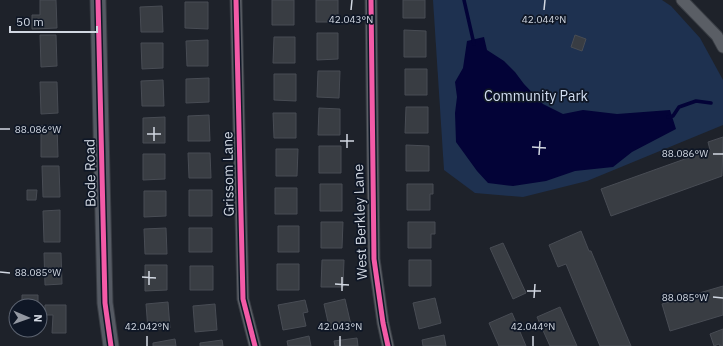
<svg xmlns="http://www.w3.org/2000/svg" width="723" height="346" viewBox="0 0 723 346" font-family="'IBM Plex Sans',sans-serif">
	<rect width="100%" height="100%" fill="#1e222a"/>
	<path fill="#1e3150" d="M433 0H662L671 6 700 38 723 80V125L587 181 523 197 475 193 444 170Z"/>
	<path fill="#030337" d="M484 37 487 50 504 61 515 72 524 84 543 104 563 114 583 110 617 114 670 110 676 129 632 152 613 167 575 171 546 181 513 186 488 183 477 171 456 142 455 113 457 97 455 82 463 68 467 41Z"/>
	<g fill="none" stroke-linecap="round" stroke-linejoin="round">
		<path stroke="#030337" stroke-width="3.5" d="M464 0 474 44
			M668 117 673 116 679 107 696 101 711 103"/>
	</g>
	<path fill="#393d43" stroke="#484c54" d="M40 0H56L57 28 32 29V15H40Z
		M272 0H294V25H272Z
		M316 0H338V22H316Z
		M403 0H425V18H403Z
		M185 2H208V29L185 28Z
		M162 6 163 32H141L140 7Z
		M404 30 426 31V57H404Z
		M317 33H338V59L317 60Z
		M40 35H56L57 66 41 67Z
		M575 35 586 39 582 51 571 47Z
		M274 37H295V63H273Z
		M208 40V66H187L186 41Z
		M141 43H163V68L142 69Z
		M405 69H427V95H405Z
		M318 71H340L339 98 317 97Z
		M274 74H296V101L274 100Z
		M209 78V102L186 103V79Z
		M163 80 164 106H142L141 81Z
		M40 82H57L58 113 41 114Z
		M406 107H428V133H405Z
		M319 108 340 109V135H318Z
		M273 113H296V138H274Z
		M209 115 210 141H188V116Z
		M165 117V143H143V118Z
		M57 125 58 157H41V126Z
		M723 137 722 176 611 216 601 189 710 150 708 142Z
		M406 145 429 146V171H406Z
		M319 146H341V173H319Z
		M276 149H298L297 176H276Z
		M188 153H210L211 178H189Z
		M143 154H165V179L143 180Z
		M42 166H59L60 197H43Z
		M320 184H342V211H320Z
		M407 184H433V194H430V210H407Z
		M275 188H297V214H275Z
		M27 190H37L36 200H27Z
		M189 190H212V216H189Z
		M144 191H166V216L144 217Z
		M60 210V242H44L43 211Z
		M321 222H343L342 248H321Z
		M408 222H435V234H431V248H408Z
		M278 226H299V252H278Z
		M166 228 167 254H145L144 229Z
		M189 228H212V252H189Z
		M581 231 589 251H591L631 346H600L566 264 558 267 549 245Z
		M503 243 526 293 513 299 490 248Z
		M44 253H61L62 284 45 285Z
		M322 260H344L343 287H321Z
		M409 260H431V286H409Z
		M277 264H299V290H277Z
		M145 265H167V290L145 291Z
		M190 266H213V290H190Z
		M723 286V315L670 331 662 304Z
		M22 295H38V306H22Z
		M435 298 441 323 419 329 413 303Z
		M345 299 351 325 330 331 324 304Z
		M305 300 308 312 303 313 306 326 283 330 278 305Z
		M168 302 170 328 148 330 146 304Z
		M215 304 217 330 195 332 193 306Z
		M45 305H66V333H52L53 315H45Z
		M560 307 577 346H550L537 317Z
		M512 313 526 346H499L489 323Z
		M723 329V346H720L719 344 714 346 710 334Z
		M444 335 446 346H423L422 340Z
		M309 336 311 346H288L287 341Z
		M357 338 358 346H335L334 341Z
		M175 339 176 346H153V343Z
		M222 340 223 346H200V343Z"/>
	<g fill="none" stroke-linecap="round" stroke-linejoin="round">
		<defs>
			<path id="street" d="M236 0 243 299 255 346
				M371 0 374 259 383 323 388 346
				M682 0 717 36 723 47"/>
			<path id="secondary" d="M98 0 105 303 111 346"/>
		</defs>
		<use href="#street" stroke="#393d44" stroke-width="13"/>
		<use href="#secondary" stroke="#393d44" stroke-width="17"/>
		<use href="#street" stroke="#5a5e65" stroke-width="11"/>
		<use href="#secondary" stroke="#555a63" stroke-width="15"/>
		<defs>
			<path id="cycleway" d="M98 0 105 303 111 346
				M236 0 243 299 255 346
				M371 0 374 259 383 323 388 346"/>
		</defs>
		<use href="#cycleway" stroke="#0f1726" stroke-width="8"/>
		<use href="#cycleway" stroke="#f35aa7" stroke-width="5"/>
	</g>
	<path fill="none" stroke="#d2d8e2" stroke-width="1.5" d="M351 10 352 0M544 10 545 0M0 129H10M147 134H161M154 141V127M340 141H354M532 147 546 148M347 148V134M713 154H723M539 155 540 141M0 272 10 273M142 277 156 278M335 284 349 285M149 285V271M342 291V277M527 291H541M713 297 723 298M534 298 535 284M147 346V336M340 346V336M533 346V336"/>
	<g text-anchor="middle" stroke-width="3.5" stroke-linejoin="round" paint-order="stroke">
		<g font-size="14" fill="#d3dff2" stroke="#0f1726">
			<text x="536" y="101">Community Park</text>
		</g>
		<g font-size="14" fill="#d2d8e2" stroke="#0f1726">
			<text transform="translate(90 173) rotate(-91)" y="5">Bode Road</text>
			<text transform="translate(228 174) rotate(-91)" y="5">Grissom Lane</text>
			<text transform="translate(360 222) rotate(-92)" y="5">West Berkley Lane</text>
		</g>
	</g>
	<g font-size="10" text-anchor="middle" fill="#d2d8e2" stroke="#0f1726" stroke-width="3.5" stroke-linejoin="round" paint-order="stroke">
		<text x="351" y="23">42.043°N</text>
		<text x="544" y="23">42.044°N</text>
		<text x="38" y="133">88.086°W</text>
		<text x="685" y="157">88.086°W</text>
		<text x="38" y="276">88.085°W</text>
		<text x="685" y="301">88.085°W</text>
		<text x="147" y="330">42.042°N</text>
		<text x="340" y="330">42.043°N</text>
		<text x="533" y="330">42.044°N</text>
	</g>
	<g transform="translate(28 318) rotate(92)"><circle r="19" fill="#0f1726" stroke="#5d6471"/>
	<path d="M0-3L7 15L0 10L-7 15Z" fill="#9398a2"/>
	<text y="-6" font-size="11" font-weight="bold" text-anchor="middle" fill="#d2d8e2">N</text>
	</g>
	<path d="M10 26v6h87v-6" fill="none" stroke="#d2d8e2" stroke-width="2"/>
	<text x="16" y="26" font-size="12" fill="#d2d8e2" stroke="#0f1726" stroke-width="3" paint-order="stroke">50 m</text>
</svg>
